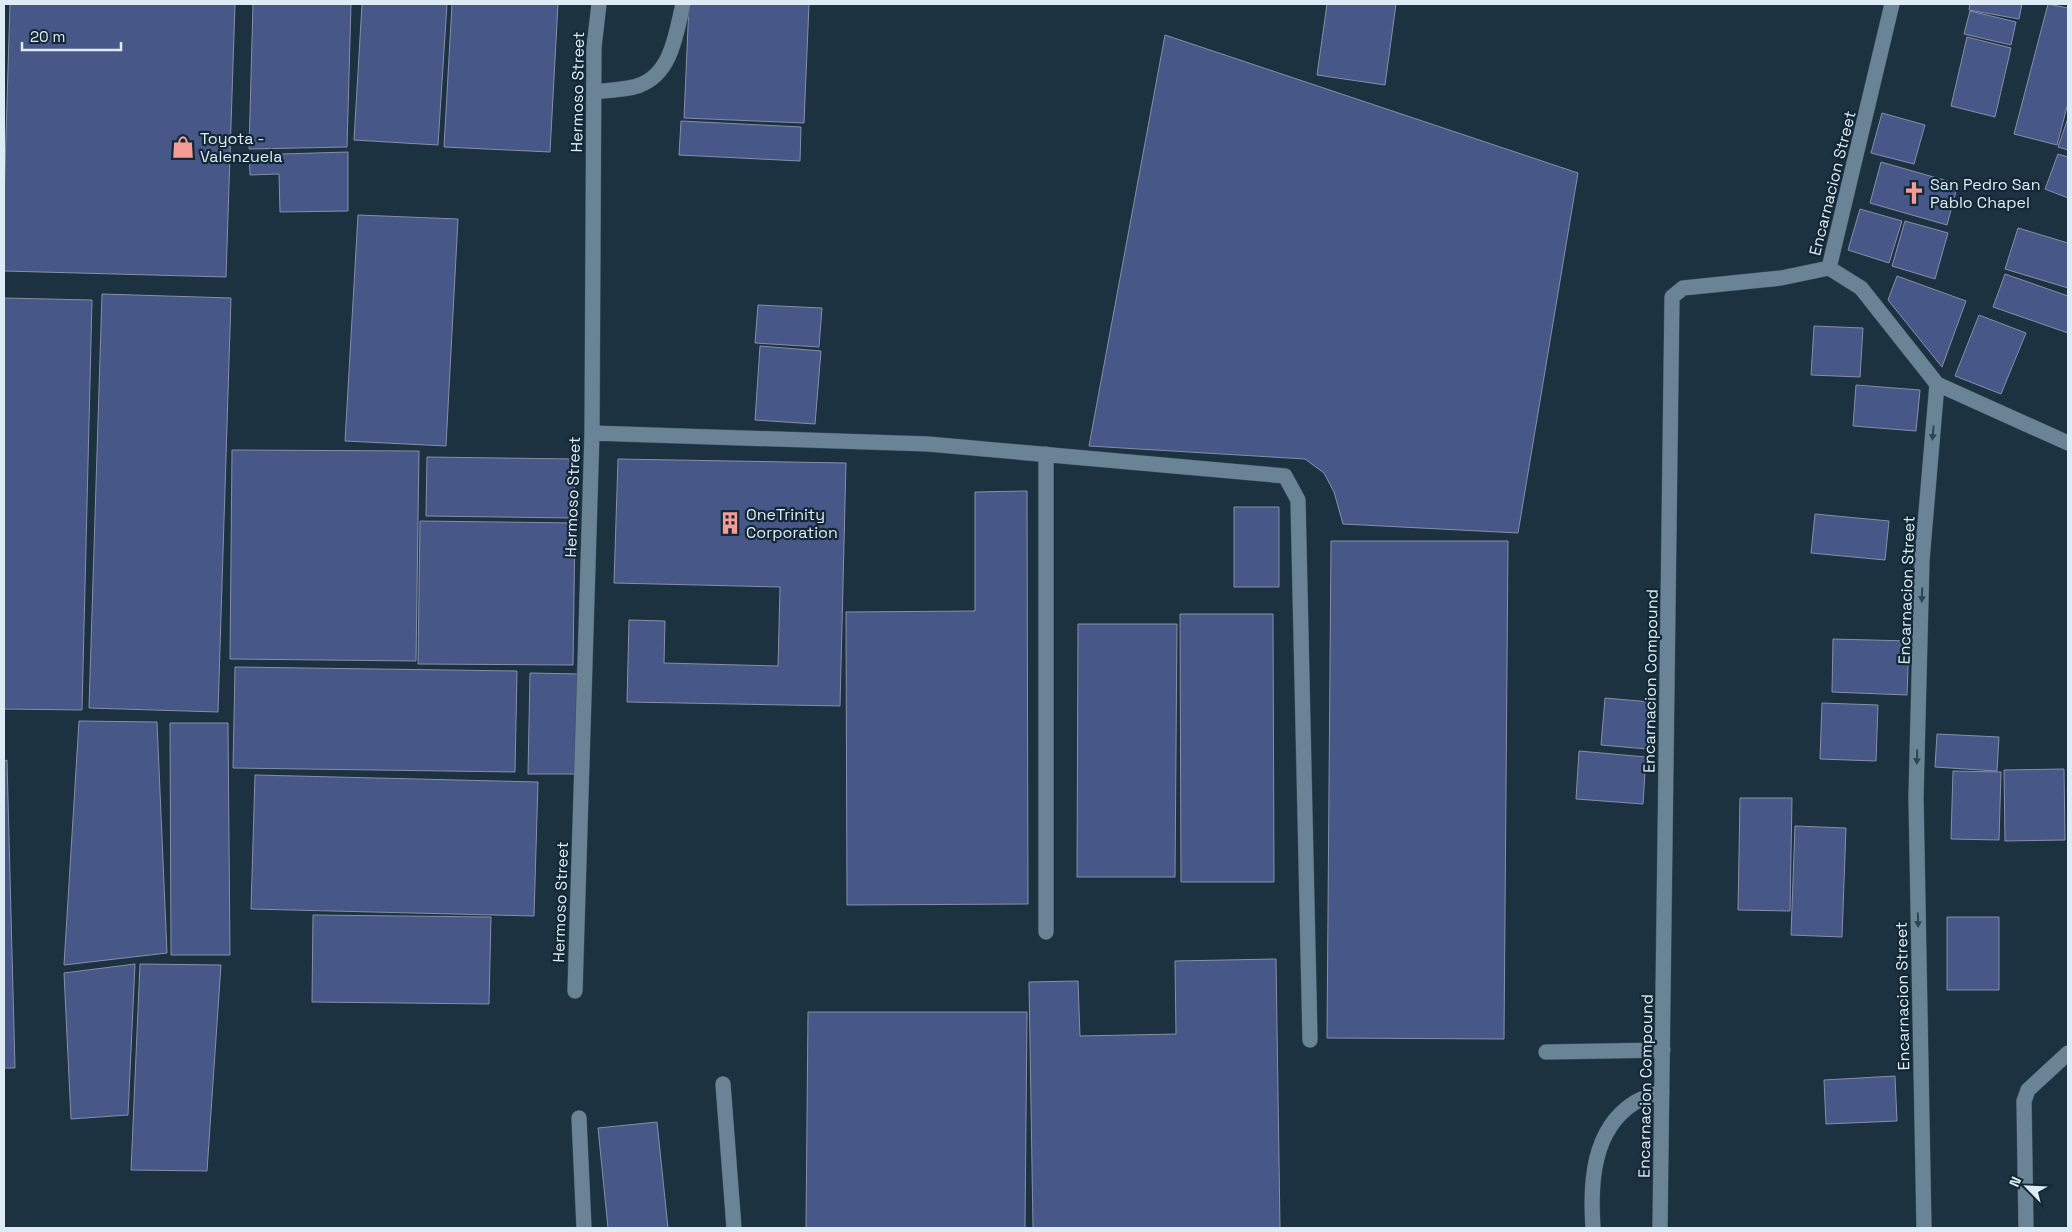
<svg xmlns="http://www.w3.org/2000/svg" width="2072" height="1232" viewBox="0 0 2072 1232" font-family="'Space Grotesk',sans-serif">
	<rect width="100%" height="100%" fill="#1c3241"/>
	<path fill="#475888" stroke="#858fa8" d="M10 4H235L226 277 4 271V201Z
		M253 4H351L347 147 249 149Z
		M362 4H447L438 145 354 140Z
		M452 4H558L550 152 444 147Z
		M689 4H809L804 123 684 118Z
		M1327 4H1396L1385 85 1317 75Z
		M1970 4H2022L2019 19 1969 10Z
		M2048 4 2068 8V103L2057 145 2014 134Z
		M1970 11 2016 22 2011 45 1964 34Z
		M1165 35 1578 173 1518 533 1343 524 1334 492 1324 473 1305 459 1089 446Z
		M1967 37 2011 48 1995 117 1951 106Z
		M1882 113 1925 125 1914 164 1871 153Z
		M2068 118V150L2058 147Z
		M681 121 801 127 800 161 679 155Z
		M348 152V211L280 212 279 174 250 175 249 155Z
		M2058 154 2068 157V198L2045 189Z
		M1881 162 1958 184 1947 225 1870 203Z
		M1860 209 1902 221 1889 263 1848 250Z
		M358 215 458 219 446 446 345 441Z
		M1905 221 1948 233 1935 279 1892 266Z
		M2018 228 2068 243V288L2005 269Z
		M2005 274 2068 296V333L1993 307Z
		M1897 276 1966 301 1942 367 1888 300Z
		M102 294 231 298 218 712 89 708Z
		M4 298 92 300 82 710 4 709Z
		M758 305 822 308 819 347 755 343Z
		M1979 315 2026 333 2001 394 1955 376Z
		M1814 326 1863 328 1860 377 1811 375Z
		M760 346 821 351 815 424 755 420Z
		M1856 385 1920 390 1916 431 1853 426Z
		M232 450 419 451 416 661 230 659Z
		M427 457 575 459 574 518 426 516Z
		M618 459 846 463 840 706 627 702 629 620 665 621 664 663 778 666 780 587 614 583Z
		M1027 491 1028 904 847 905 846 612 975 611V492Z
		M1234 507H1279V587H1234Z
		M1815 514 1889 521 1885 560 1811 553Z
		M420 521 575 523 573 665 418 664Z
		M1331 541H1508L1504 1039 1327 1038Z
		M1180 614H1273L1274 882H1181Z
		M1078 624H1177L1175 877H1077Z
		M1833 639 1909 641 1907 695 1832 692Z
		M235 667 517 671 515 772 233 768Z
		M530 673 580 674 578 774H528Z
		M1605 698 1651 702 1647 749 1601 745Z
		M1822 703 1878 705 1876 761 1820 759Z
		M79 721 157 722 167 953 64 965Z
		M170 723H228L230 955H171Z
		M1937 734 1999 737 1997 771 1935 767Z
		M1579 751 1646 757 1643 804 1576 799Z
		M7 760 15 1068H4V761Z
		M2064 769 2065 840 2005 841 2004 770Z
		M1953 771 2001 772 1999 840 1951 839Z
		M255 775 538 782 534 916 251 909Z
		M1740 798H1792L1790 911 1738 910Z
		M1795 826 1846 828 1842 937 1791 935Z
		M313 915 491 917 489 1004 312 1002Z
		M1947 917H1999V990H1947Z
		M1276 959 1280 1228H1033L1029 982 1078 981 1080 1036 1176 1034 1175 961Z
		M135 964 128 1115 71 1119 64 973Z
		M140 964 221 965 207 1171 131 1170Z
		M808 1012H1027L1025 1228H806Z
		M1895 1076 1897 1121 1826 1124 1824 1080Z
		M657 1122 668 1228H608L598 1128Z"/>
	<g fill="none" stroke-linecap="round" stroke-linejoin="round">
		<defs>
			<path id="minor" d="M1892 4 1829 268 1861 288 1937 384 1922 560 1916 797 1924 1228
				M594 92C607 90 628 90 640 85 672 73 676 33 683 4
				M1937 384 2068 443
				M592 433 928 444 1285 476 1298 500 1310 1040
				M1046 932V454
				M575 991 592 433 594 47 599 4
				M1546 1052 1663 1050
				M723 1084 734 1228
				M579 1118 584 1228
				M1593 1228C1590 1184 1592 1130 1634 1103 1642 1098 1653 1095 1662 1091
				M1660 1228 1672 297 1683 288 1781 278 1829 268
				M2026 1228 2024 1101 2028 1090 2068 1053"/>
		</defs>
		<use href="#minor" stroke="#3c505d" stroke-width="16"/>
		<use href="#minor" stroke="#6b8495" stroke-width="15"/>
	</g>
	<defs><path id="oneway-solid" d="M-6-.8H1V-3.2L6.5 0L1 3.2V.8H-6Z" transform="scale(1.25)"/></defs>
	<g fill="#2d4452">
		<use href="#oneway-solid" transform="translate(1933 433) rotate(95)"/>
		<use href="#oneway-solid" transform="translate(1922 595) rotate(92)"/>
		<use href="#oneway-solid" transform="translate(1917 757) rotate(92)"/>
		<use href="#oneway-solid" transform="translate(1918 920) rotate(89)"/>
	</g>
	<defs>
		<symbol id="shop-bare" viewBox="-9 -9 18 18"><path d="M-5-2.5h2.3a2.7 3.5 0 0 1 5.4 0H5L5.5 6h-11ZM-1.5-2.5h3a1.5 2.3 0 0 0-3 0Z" fill="#f59c96" stroke="#122836" stroke-width="2.5" paint-order="stroke"/></symbol>
		<symbol id="church-bare" viewBox="-9 -9 18 18"><path d="M-1.2-6h2.4v3.5h3.3v2.4h-3.3V6h-2.4V-.1h-3.3v-2.4h3.3Z" fill="#f59c96" stroke="#122836" stroke-width="2.5" paint-order="stroke"/></symbol>
		<symbol id="building-bare" viewBox="-9 -9 18 18"><path d="M-4-6H4V6H1V3H-1V6H-4ZM-2.5-4.3h1.7v1.8h-1.7ZM.8-4.3h1.7v1.8H.8ZM-2.5-1h1.7V.8h-1.7ZM.8-1h1.7V.8H.8Z" fill="#f59c96" stroke="#122836" stroke-width="2.5" paint-order="stroke"/></symbol>
	</defs>
	<g fill-rule="evenodd">
		<use href="#shop-bare" x="167" y="131" width="32" height="32"/>
		<use href="#church-bare" x="1898" y="177" width="32" height="32"/>
		<use href="#building-bare" x="714" y="507" width="32" height="32"/>
	</g>
	<g text-anchor="middle" stroke-width="4.5" stroke-linejoin="round" paint-order="stroke">
		<g font-size="16" fill="#ddebf5" stroke="#122836">
			<text transform="translate(577 92) rotate(-89)" y="6">Hermoso Street</text>
			<text transform="translate(1832 183) rotate(-76)" y="6">Encarnacion Street</text>
			<text transform="translate(572 497) rotate(-88)" y="6">Hermoso Street</text>
			<text transform="translate(1906 590) rotate(-88)" y="6">Encarnacion Street</text>
			<text transform="translate(1650 681) rotate(-89)" y="6">Encarnacion Compound</text>
			<text transform="translate(560 902) rotate(-88)" y="6">Hermoso Street</text>
			<text transform="translate(1902 996) rotate(-91)" y="6">Encarnacion Street</text>
			<text transform="translate(1645 1086) rotate(-89)" y="6">Encarnacion Compound</text>
		</g>
		<g font-size="16" fill="#ddebf5" stroke="#122836" text-anchor="start">
			<text x="200" y="144">Toyota -<tspan x="200" dy="18">Valenzuela</tspan></text>
			<text x="1930" y="190">San Pedro San<tspan x="1930" dy="18">Pablo Chapel</tspan></text>
			<text x="746" y="520">OneTrinity<tspan x="746" dy="18">Corporation</tspan></text>
		</g>
	</g>
	<rect width="2072" height="1232" fill="none" stroke="#ddebf5" stroke-width="10"/>
	<g transform="translate(2027 1187) rotate(294)" stroke="#122836" stroke-width="4" paint-order="stroke">
	<path d="M0-4L9 19L0 12L-9 19Z" fill="#ddebf5"/>
	<text y="-8" font-size="14" font-weight="bold" text-anchor="middle" fill="#ddebf5">N</text>
	</g>
	<path d="M22 42v8h99v-8" fill="none" stroke="#ddebf5" stroke-width="2.5"/>
	<text x="30" y="42" font-size="15" fill="#ddebf5" stroke="#122836" stroke-width="4" paint-order="stroke">20 m</text>
</svg>
